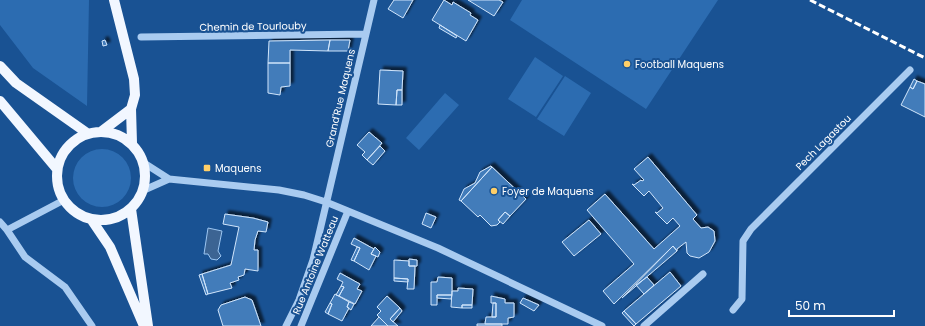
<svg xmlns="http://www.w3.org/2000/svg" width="925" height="326" viewBox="0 0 925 326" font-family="Poppins,sans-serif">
	<defs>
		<filter id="shadow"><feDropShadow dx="3.5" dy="-3.5" stdDeviation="1" flood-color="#0009"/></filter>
	</defs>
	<rect width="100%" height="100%" fill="#195293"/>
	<path fill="#2c6cb1" d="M0 0H89L87 106 33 68 0 25Z
		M522 0H718L646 109 510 20Z
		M535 57 563 76 536 117 508 99Z
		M565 76 591 93 564 136 537 119Z
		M445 93 459 105 419 150 406 138Z
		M73 178a29 29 0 1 1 58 0a29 29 0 1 1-58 0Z"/>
	<path fill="#3c6493" stroke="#9cc6f2" d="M208 228 222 231 218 251 221 256 217 260 211 259 208 254H204Z"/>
	<path fill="#427bba" stroke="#d0e5fb" filter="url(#shadow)" d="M394 0H413L403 18 388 9Z
		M444 0 452 5 453 2 471 13 470 15 478 20 466 41 432 20Z
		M468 0H499L503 2 494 16Z
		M440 25 457 36 456 38 439 28Z
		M105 40 107 45 103 46 102 41Z
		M330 40 328 51 290 50V63H268L269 41Z
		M330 40H350L348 51H328Z
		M268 63H290V86L281 87 280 95 268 93Z
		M380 70 403 71 402 90H397L396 105 378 104Z
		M914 79 917 81 913 89 910 87Z
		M917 81 925 84V117L901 105 910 87 913 89Z
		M397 90H402V105H396Z
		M369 132 382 143 367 160 362 155 365 152 357 145Z
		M380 146 385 151 373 165 367 160Z
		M648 157 697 215 693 219 701 228 708 227 714 231 715 241 709 252 699 258 690 256 687 253 686 242 677 249V251L673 246 614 304 603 291 634 264 587 210 605 194 654 249 680 226 673 218 667 224 655 212 657 213 663 208 649 191 644 196 632 184 634 185 641 180 642 181 644 180 634 169Z
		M491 166 492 167 461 201 459 200 464 189 475 183 480 172Z
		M492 167 526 199 510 216 505 212 498 220 500 222 497 225 491 226 480 215 478 217 461 201Z
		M505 212 510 216 503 224 498 220Z
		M426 213 436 217 431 228 422 224Z
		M225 214 253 218 268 222 266 232 258 231 255 240 254 250H258V271L245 269 244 275 238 277 239 280 230 283 232 288 208 294 202 274 231 265 239 227 223 224Z
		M589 220 601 234 574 256 562 242Z
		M354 238 374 249 371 254 376 256 369 270 354 261 360 248 351 244Z
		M673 246 677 251 622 298Z
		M357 247 360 248 354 261 351 260Z
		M375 247 380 252 378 257 371 254Z
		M409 259 417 260V266H409Z
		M394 260 409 261V266H415L414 289H407L408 279 394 278Z
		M670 272 681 286 636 324 624 311Z
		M340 273 360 284 357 289 362 291 355 304 339 296 344 287 341 286 343 282 337 279Z
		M202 274 208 294 206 295 199 275Z
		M438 277 452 278V295H437V305H431V282H437Z
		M647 277 654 285 644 294 636 285Z
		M394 278 408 279V282L394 281Z
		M341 286 344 287 339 296 336 295Z
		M458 288 473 289 472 305H462V308L451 307 452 291H458Z
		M335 294 349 302 347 307 349 308 342 321 328 314 332 304 330 303Z
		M437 295H452L451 299 437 298Z
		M387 296 400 308 390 319 398 326H388L377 315 381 311 377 307Z
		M491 296 505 299V303H514V317L508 318V324H485L486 317H496V303H491Z
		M245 297 252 300 261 326H223L218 310 221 305Z
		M523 298 530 301 539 305 534 311 520 303Z
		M349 302 354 304 351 310 347 307Z
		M330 303 332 304 328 314 325 312Z
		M493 303H496V317H492Z
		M462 305H472V308H462Z
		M400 308 402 311 393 322 390 319Z
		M624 311 636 324 634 326 622 313Z
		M379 317 388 326H371Z
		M477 324H502V326H477Z"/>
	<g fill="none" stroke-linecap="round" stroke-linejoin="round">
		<path stroke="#a9cbf0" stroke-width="7" d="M141 37 366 34
			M144 163 169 179 279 190 304 195 326 202 438 248 602 326
			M142 191 169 179
			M0 222 7 230 64 200
			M7 230 25 257 65 287 92 326
			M733 310 742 299 743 241 751 229 910 70
			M286 326 299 300 313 260 374 0
			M301 326 348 211
			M644 326 703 274"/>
		<path stroke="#f2f7ff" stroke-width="10" d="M114 0 134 79 135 95 131 109 132 143
			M0 66 16 83 87 133
			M0 101 57 169
			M102 131 131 109
			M57 176a44 44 0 1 1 88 0a44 44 0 1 1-88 0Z
			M131 209 148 326
			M91 219 110 247 144 326"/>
		<path stroke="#fff" stroke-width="3" stroke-dasharray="7 3" stroke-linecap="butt" d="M810 0 925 58"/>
	</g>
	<g fill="#ffcf68" stroke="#195293" stroke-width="1.5">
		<circle cx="627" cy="64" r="4"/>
		<rect x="203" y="164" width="8" height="8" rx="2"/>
		<circle cx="494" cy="191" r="4"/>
	</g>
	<g text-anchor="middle" stroke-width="4" stroke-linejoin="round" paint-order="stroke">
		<g font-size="10" fill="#fff" stroke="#195293">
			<text transform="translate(253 26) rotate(-1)" y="4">Chemin de Tourlouby</text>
			<text transform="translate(340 98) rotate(-77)" y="4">Grand'Rue Maquens</text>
			<text transform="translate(823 142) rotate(-45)" y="4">Pech Lagastou</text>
			<text transform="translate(315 265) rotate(-68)" y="4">Rue Antoine Watteau</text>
		</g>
		<g font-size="10" fill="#fff" stroke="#195293" text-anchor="start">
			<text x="635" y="68">Football Maquens</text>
			<text x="215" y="172">Maquens</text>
			<text x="502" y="195">Foyer de Maquens</text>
		</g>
	</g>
	<path d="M789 310v6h105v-6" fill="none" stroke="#ffffff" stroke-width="2"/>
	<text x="795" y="310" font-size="12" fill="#ffffff" stroke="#195293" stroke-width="3" paint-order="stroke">50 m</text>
</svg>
